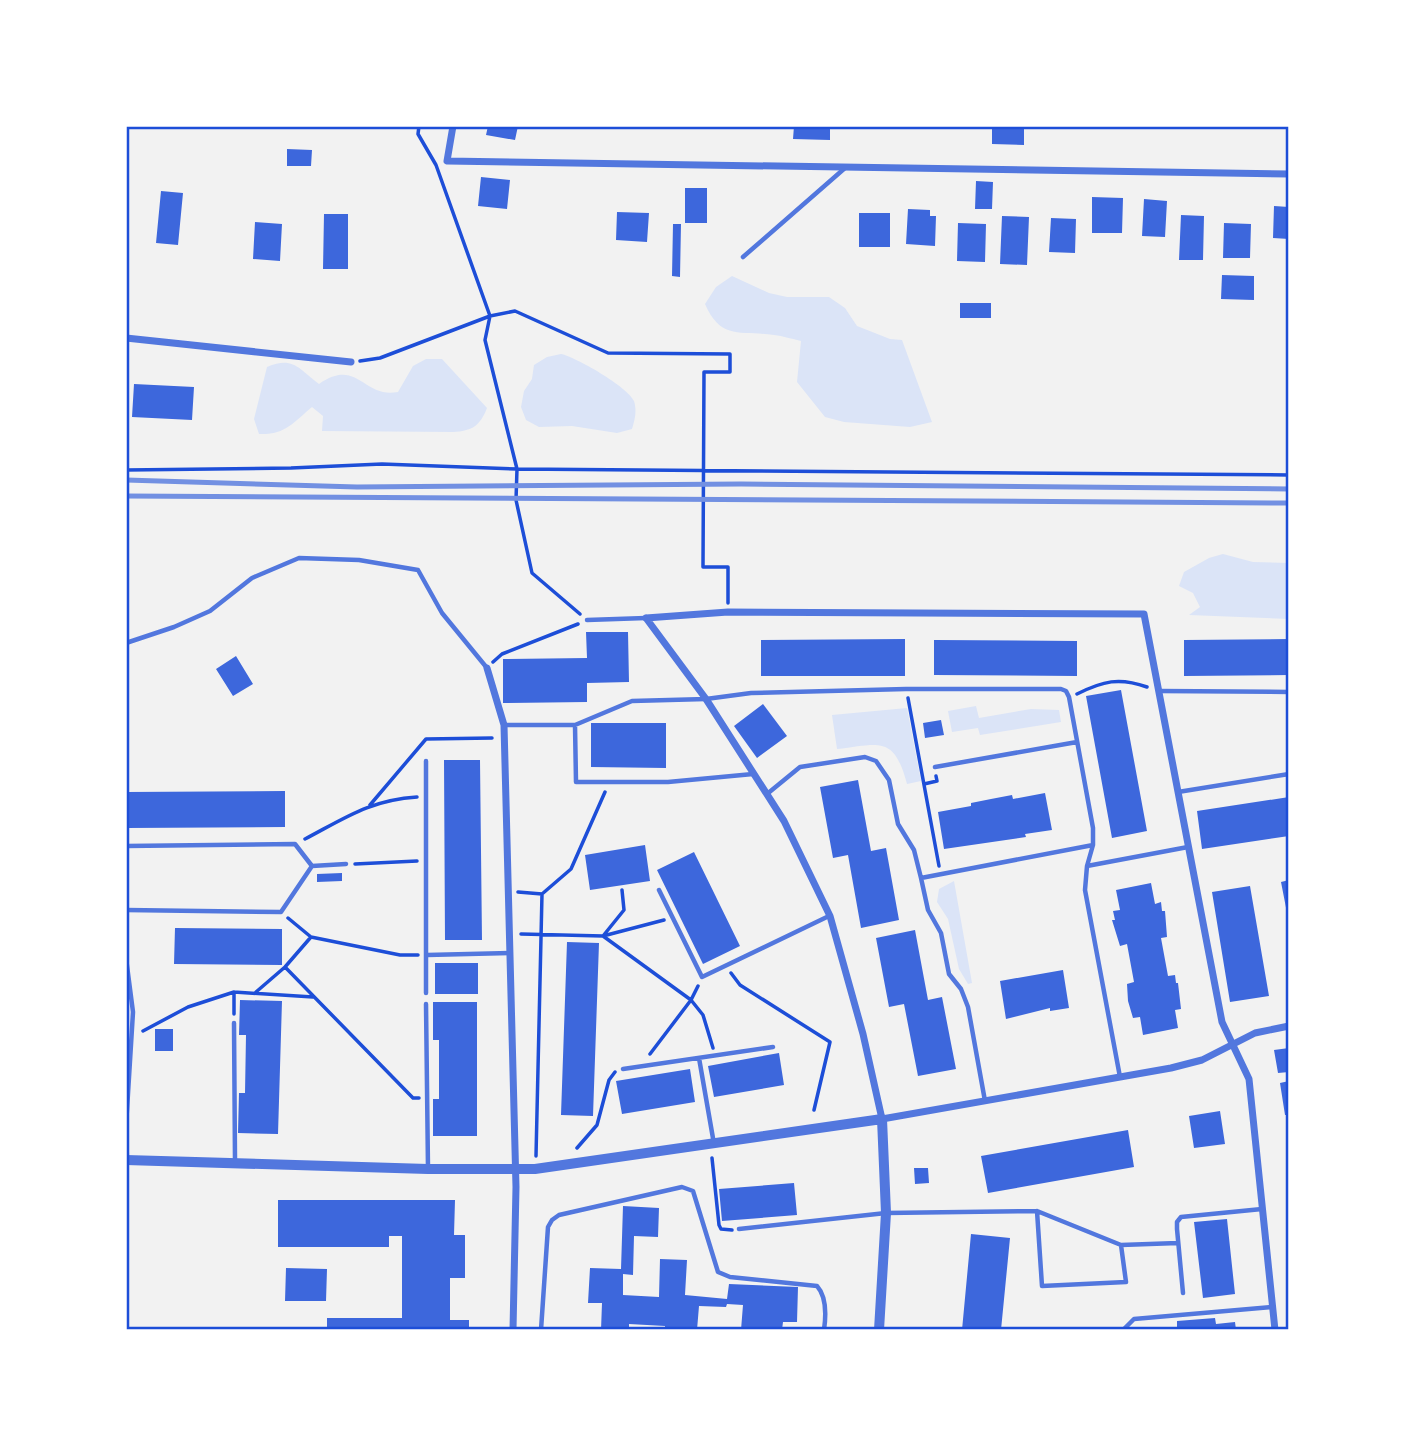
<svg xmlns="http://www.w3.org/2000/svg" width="1415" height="1456" viewBox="0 0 1415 1456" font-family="'Fira Sans',sans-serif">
	<rect width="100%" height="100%" fill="#f2f2f2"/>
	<path fill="#dbe4f7" d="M732 276 769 293 787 297H829L845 308 857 326 890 339 902 340 932 422 910 427 844 422 825 417 797 382 801 341C792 339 783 336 774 335 741 330 721 341 705 304L716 287Z
		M561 354C576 357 628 387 634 401 637 411 635 419 632 429L617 433 572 426 539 427 526 420 521 407 524 391 532 379 534 365 547 357Z
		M426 359H442L487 408C480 426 472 431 453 432L322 431 323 416 312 407C293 423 285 435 259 434L254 419 267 367C293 356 298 368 319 384 358 357 363 399 398 392L413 366Z
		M1223 554 1253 562 1289 563V619L1189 615 1200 607 1193 593 1179 586 1184 572 1209 558Z
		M976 706 979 718 1031 709 1059 710 1061 722 980 735 978 728 952 732 948 711Z
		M907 708 921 781 907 784C894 735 880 744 837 749L832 715Z
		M954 881 972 983 968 984 959 969 948 919 937 902 939 889Z"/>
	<path fill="#3d67dc" d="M488 126H518L515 140 486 135Z
		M794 126H830V140L793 139Z
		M992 126H1024V145L992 144Z
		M287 149 312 150 311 166H287Z
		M481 177 510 180 507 209 478 206Z
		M976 181 993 182 992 209H975Z
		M685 188H707V223H685Z
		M161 191 183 193 178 245 156 243Z
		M1092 197 1123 198 1122 233H1092Z
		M1144 199 1167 201 1165 237 1142 236Z
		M1274 206 1289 207V239L1273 238Z
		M908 209 930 210V216H936L935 246 906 244Z
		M617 212 649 213 647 242 616 240Z
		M859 213H890V247H859Z
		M324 214H348V269H323Z
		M1181 215 1204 216 1203 260H1179Z
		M1002 216 1029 217 1027 265 1000 264Z
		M1051 218 1076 219 1075 253 1049 252Z
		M255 222 282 224 280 261 253 259Z
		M958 223 986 224 985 262 957 261Z
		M1224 223 1251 224 1250 258H1223Z
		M673 224H681L680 277 672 276Z
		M1222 275 1254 276V300L1221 299Z
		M960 303H991V318H960Z
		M134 384 194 387 192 420 132 417Z
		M586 632H628L629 682 587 683V702L503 703V659L587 658Z
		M905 639V676H761V640Z
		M1289 639V675L1184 676V640Z
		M934 640 1077 641V676L934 675Z
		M236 656 253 684 233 696 216 669Z
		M1121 690 1147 831 1112 838 1086 696Z
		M763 704 787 736 757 758 734 726Z
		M941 720 944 735 925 738 923 723Z
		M591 723H666V768L591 767Z
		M444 760H480L482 940H445Z
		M858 780 871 851 886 848 899 920 861 928 848 855 833 858 820 787Z
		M285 791V827L126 828V792Z
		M1045 793 1052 830 1025 834 1026 837 944 849 938 812 971 806V803L991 799 1012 795 1013 799Z
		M1289 797V836L1202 849 1197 811Z
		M645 845 650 881 590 890 585 855Z
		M694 852 740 946 703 964 657 870Z
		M342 873V881L317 882V874Z
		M1289 880V918H1288L1281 882Z
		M1151 883 1155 904 1161 902 1162 911H1165L1167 937 1161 938 1168 976 1175 975 1176 983H1178L1181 1009 1175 1010 1178 1028 1143 1035 1140 1017 1133 1018 1128 1001 1127 984 1134 982 1127 944 1120 946 1112 920H1115L1113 911 1120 910 1116 890Z
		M1250 886 1269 996 1230 1002 1212 892Z
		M175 928 282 929V965L174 964Z
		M915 930 928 1000 942 997 956 1069 918 1076 904 1004 889 1007 876 938Z
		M567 942 599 943 593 1116 561 1115Z
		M435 963H478V994H435Z
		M1063 970 1069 1008 1050 1011V1008L1006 1019 1000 981Z
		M240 1000 282 1001 278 1134 238 1133 239 1093H245L246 1035H239Z
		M433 1002H477V1136H433V1099H439V1040H433Z
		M155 1029H173V1051H155Z
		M1289 1048V1072L1278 1073 1274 1050Z
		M779 1053 784 1085 714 1097 708 1066Z
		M690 1069 695 1102 622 1114 616 1081Z
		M1289 1081V1115H1285L1280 1083Z
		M1220 1111 1225 1144 1194 1148 1189 1116Z
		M1128 1130 1134 1167 988 1193 981 1156Z
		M914 1168H928L929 1183 915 1184Z
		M794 1183 797 1215 722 1221 719 1189Z
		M278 1200H455L454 1235H465V1278H450V1320H469V1330H327V1318H402V1236H389V1247H278Z
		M623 1206 659 1208 658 1237 634 1236 633 1275 623 1274V1295L659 1297 660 1259 687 1260 685 1295 727 1299 729 1284 798 1287 797 1322H783L782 1330H741L743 1305 727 1304 726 1307 699 1306 697 1330H665V1326L629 1324V1330H601L602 1303H588L590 1268 621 1269Z
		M1227 1219 1235 1294 1203 1298 1194 1222Z
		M971 1234 1010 1238 1001 1330H962Z
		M286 1268 327 1269 326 1301H285Z
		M1215 1318 1216 1324 1235 1322 1236 1330H1169V1328L1177 1327V1321Z"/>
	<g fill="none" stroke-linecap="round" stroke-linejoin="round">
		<path stroke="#1d4ed8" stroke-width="3.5" d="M419 126 418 134 436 165 490 316 485 340 517 469 516 500 532 573 580 614
			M360 361 380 358 490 316 515 311 608 353 730 354V372H704L703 567H728V603
			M126 470 291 468 382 464 517 469 1289 475
			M493 662 502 654 578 624
			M1077 694C1103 681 1119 677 1147 687
			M908 698 939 866
			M924 784 937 781 936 776
			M370 805 426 739 492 738
			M305 839C345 818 370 800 417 797
			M355 864 417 861
			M622 890 624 910 603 936 664 920
			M518 892 542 894 571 869 605 792
			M288 918 311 937
			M521 934 603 936 691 1000 703 1015 713 1048
			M285 967 413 1098H419
			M731 973 740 985 830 1042 814 1110
			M256 992 285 967 311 937 400 955H418
			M234 1014V992L313 997
			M143 1031 188 1007 234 992
			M650 1054 691 1000 698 986
			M577 1148 597 1125 609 1080 615 1072
			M536 1156 542 894
			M712 1158 719 1225 721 1229 732 1230"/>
		<path stroke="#5277de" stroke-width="4.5" d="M743 257 845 168
			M587 620 646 618
			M126 643 174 627 210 611 252 578 299 558 359 560 418 570 442 613 487 668
			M1159 691 1289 692
			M504 725H575L632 701 706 699 751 693 906 689H1061L1066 691 1069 697 1093 828V845L1087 866 1188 847
			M575 725 576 782H668L753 774
			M426 761V993
			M935 767 1077 742
			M1178 792 1289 774
			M767 794 800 767 865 757 876 761 889 780 898 824 914 850 921 878 1093 845
			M126 846 295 844 312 866 281 912 126 910
			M312 866 346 864
			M1087 866 1085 890 1120 1077
			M921 878 928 910 941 933 949 974 961 989 968 1007 985 1101
			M659 890 702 977 829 916
			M427 955 510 953
			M126 958 133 1012 126 1126 127 1160
			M426 1004 428 1168
			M234 1023 235 1161
			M699 1058 714 1144
			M623 1069 773 1047
			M739 1229 886 1213 1037 1211 1121 1245 1126 1282 1042 1286 1037 1211
			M1121 1245 1178 1243
			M1183 1293 1177 1229V1222L1181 1217 1262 1209
			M541 1330 548 1227 552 1220 559 1215 682 1187 693 1191 718 1272 730 1277 817 1286C827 1297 826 1316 824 1330
			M1123 1330 1134 1319 1272 1307"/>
		<path stroke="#5277de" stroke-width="7" d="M453 126 447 161 1289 174
			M126 338 351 362
			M646 618 728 612 1144 614 1222 1022 1249 1079 1275 1330
			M646 618 706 699 784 821 830 916 863 1034 882 1119 1171 1068 1202 1060 1255 1033 1289 1026
			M487 668 504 725 516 1187 513 1330"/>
		<path stroke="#5277de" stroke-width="10" d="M126 1160 428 1169H535L882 1119 886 1213 879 1330"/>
		<path stroke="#7290e2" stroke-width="5" d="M126 480 357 487 741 484 1289 489
			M126 496 1289 503"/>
	</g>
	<rect width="1415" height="1456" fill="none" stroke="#ffffff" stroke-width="256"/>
	<rect x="128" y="128" width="1159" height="1200" fill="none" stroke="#1d4ed8" stroke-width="2.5"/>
</svg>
